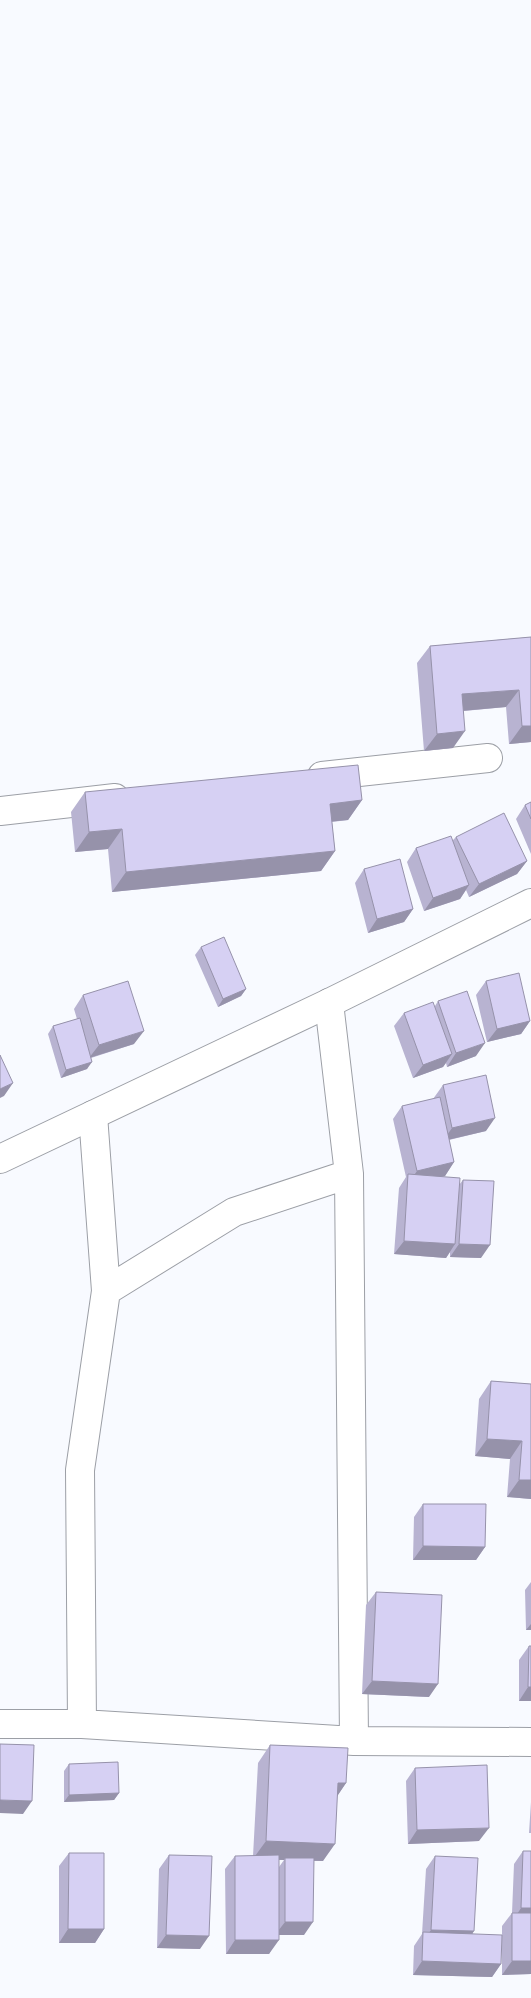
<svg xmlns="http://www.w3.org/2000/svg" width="531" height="1998" viewBox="0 0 531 1998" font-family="Signika,sans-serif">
	<rect width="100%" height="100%" fill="#f8faff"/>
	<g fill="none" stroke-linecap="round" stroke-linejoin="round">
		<defs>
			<path id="minor" d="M322 776 488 758
				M0 811 115 798
				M329 1003 349 1174 354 1741
				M93 1115 106 1291
				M0 1724H82L354 1741 531 1742
				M82 1724 80 1470 106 1291 234 1212 349 1174"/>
			<path id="tertiary" d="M0 1159 329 1003 531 903"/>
		</defs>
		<use href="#minor" stroke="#9c9fa6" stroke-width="30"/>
		<use href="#tertiary" stroke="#9c9fa6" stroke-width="30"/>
		<use href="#minor" stroke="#fff" stroke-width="28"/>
		<use href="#tertiary" stroke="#fff" stroke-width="28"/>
	</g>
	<path fill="#b8b3d1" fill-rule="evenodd" d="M531 637V742L509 744 506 707 464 711 453 748 424 751 417 663 430 646Z
		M85 792 362 800 348 820 332 822 335 851 321 871 112 892 108 849 75 852 71 812Z
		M531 802V854L516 819 525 805Z
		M456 837 527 861 517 874 469 897 466 890 460 899 424 911 407 862 416 848 453 840Z
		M364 869 413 909 404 922 368 933 355 883Z
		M201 947 246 989 241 996 218 1007 195 955Z
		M486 981 530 1021 521 1034 487 1042 476 995Z
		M83 995 134 1044 91 1058 87 1069 61 1078 48 1034 53 1026 77 1019 74 1009Z
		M438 1001 476 1056 447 1067 446 1063 443 1067 413 1078 394 1026 404 1013 435 1006Z
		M443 1085 486 1131 449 1140 454 1162 445 1176 441 1177 459 1185 463 1180 481 1258 450 1257V1252L446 1258 394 1254 399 1188 406 1177 393 1119 402 1106 433 1099Z
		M491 1381 531 1384V1499L507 1497 510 1459 475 1456 479 1399Z
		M423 1504 485 1547 476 1560H413L414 1517Z
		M531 1582V1630H526L525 1590Z
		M376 1592 429 1697 362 1694 366 1605Z
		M529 1646H531V1701H519V1660Z
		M270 1745 346 1783 337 1796 323 1861H314L304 1935H279L269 1954H226L225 1869 235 1856H253L258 1763ZM279 1860H284L279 1867Z
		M69 1764 119 1793 114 1800 64 1802V1771Z
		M415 1768 479 1841 408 1844 406 1781Z
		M531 1802V1833H529Z
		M523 1851H531V1974L502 1975V1926L512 1913 514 1864Z
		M69 1853 104 1929 95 1943H59V1866Z
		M169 1855 200 1949 157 1948 159 1869Z
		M435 1856 473 1934 501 1964 492 1977 413 1975 414 1946 422 1934 426 1869Z"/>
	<path fill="#9692aa" d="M519 690 506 707 450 712 462 694Z
		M522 726H531V742L509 744Z
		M465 731 453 748 424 751 437 734Z
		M362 800 348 820 316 823 330 804Z
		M122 829 108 849 75 852 89 832Z
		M335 851 321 871 112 892 126 872Z
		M527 861 517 874 469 897 479 884Z
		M469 885 460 899 424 911 433 898Z
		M413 909 404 922 368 933 377 919Z
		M246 989 241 996 218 1007 223 999Z
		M530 1021 521 1034 487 1042 497 1029Z
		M144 1031 134 1044 89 1058 99 1045Z
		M485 1043 476 1056 447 1067 456 1053Z
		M452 1054 443 1067 413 1078 423 1065Z
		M92 1062 87 1069 61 1078 66 1070Z
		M13 1083 4 1096 0 1098V1089Z
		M495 1118 486 1131 443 1141 452 1128Z
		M454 1162 445 1176 408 1184 417 1171Z
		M404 1241 455 1244 446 1258 394 1254Z
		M459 1244 490 1245 481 1258 450 1257Z
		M487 1439 522 1441 510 1459 475 1456Z
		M519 1480H531V1499L507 1497Z
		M423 1546 485 1547 476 1560H413Z
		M531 1624V1630H526Z
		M372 1681 438 1684 429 1697 362 1694Z
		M528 1687H531V1701H519Z
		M338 1783H346L334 1801Z
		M119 1793 114 1800 64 1802 69 1795Z
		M0 1800 32 1801 23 1814 0 1813Z
		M489 1828 479 1841 408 1844 417 1830Z
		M266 1841 335 1844 323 1861 285 1860V1858L284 1860 253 1859Z
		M521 1908H531V1922H512Z
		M285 1922H313L304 1935H275Z
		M68 1929H104L95 1943H59Z
		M431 1930 474 1931 465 1945 423 1941Z
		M166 1935 209 1936 200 1949 157 1948Z
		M235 1940H279L269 1954H226Z
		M422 1961 501 1964 492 1977 413 1975Z
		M512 1961H531V1974L502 1975Z"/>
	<path fill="#d6d0f3" stroke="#9692aa" d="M531 637V726H522L519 690 462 694 465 731 437 734 430 646Z
		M358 765 362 800 330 804 335 851 126 872 122 829 89 832 85 792Z
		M531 802V819L525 805Z
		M504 813 527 861 479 884 456 837Z
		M451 836 469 885 433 898 416 848Z
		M400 859 413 909 377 919 364 869Z
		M224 937 246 989 223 999 201 947Z
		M519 973 530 1021 497 1029 486 981Z
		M128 981 144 1031 99 1045 83 995Z
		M467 991 485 1043 456 1053 438 1001Z
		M433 1002 452 1054 423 1065 404 1013Z
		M80 1018 92 1062 66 1070 53 1026Z
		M0 1055 13 1083 0 1089Z
		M486 1075 495 1118 452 1128 443 1085Z
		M440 1097 454 1162 417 1171 402 1106Z
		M408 1174 460 1178 455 1244 404 1241Z
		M463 1180 494 1181 490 1245 459 1244Z
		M491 1381 531 1384V1480H519L522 1441 487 1439Z
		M423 1504H486L485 1547 423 1546Z
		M376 1592 442 1595 438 1684 372 1681Z
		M529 1646H531V1687H528Z
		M0 1744 34 1745 32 1801 0 1800Z
		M270 1745 348 1748 346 1783H338L335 1844 266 1841Z
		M118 1762 119 1793 69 1795V1764Z
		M487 1765 489 1828 417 1830 415 1768Z
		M523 1851H531V1908H521Z
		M69 1853H104V1929H68Z
		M169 1855 212 1856 209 1936 166 1935Z
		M279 1855V1940H235V1856Z
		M435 1856 478 1858 474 1931 431 1930Z
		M285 1858H314L313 1922H285Z
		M512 1913H531V1961H512Z
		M423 1932 502 1935 501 1964 422 1961Z"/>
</svg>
